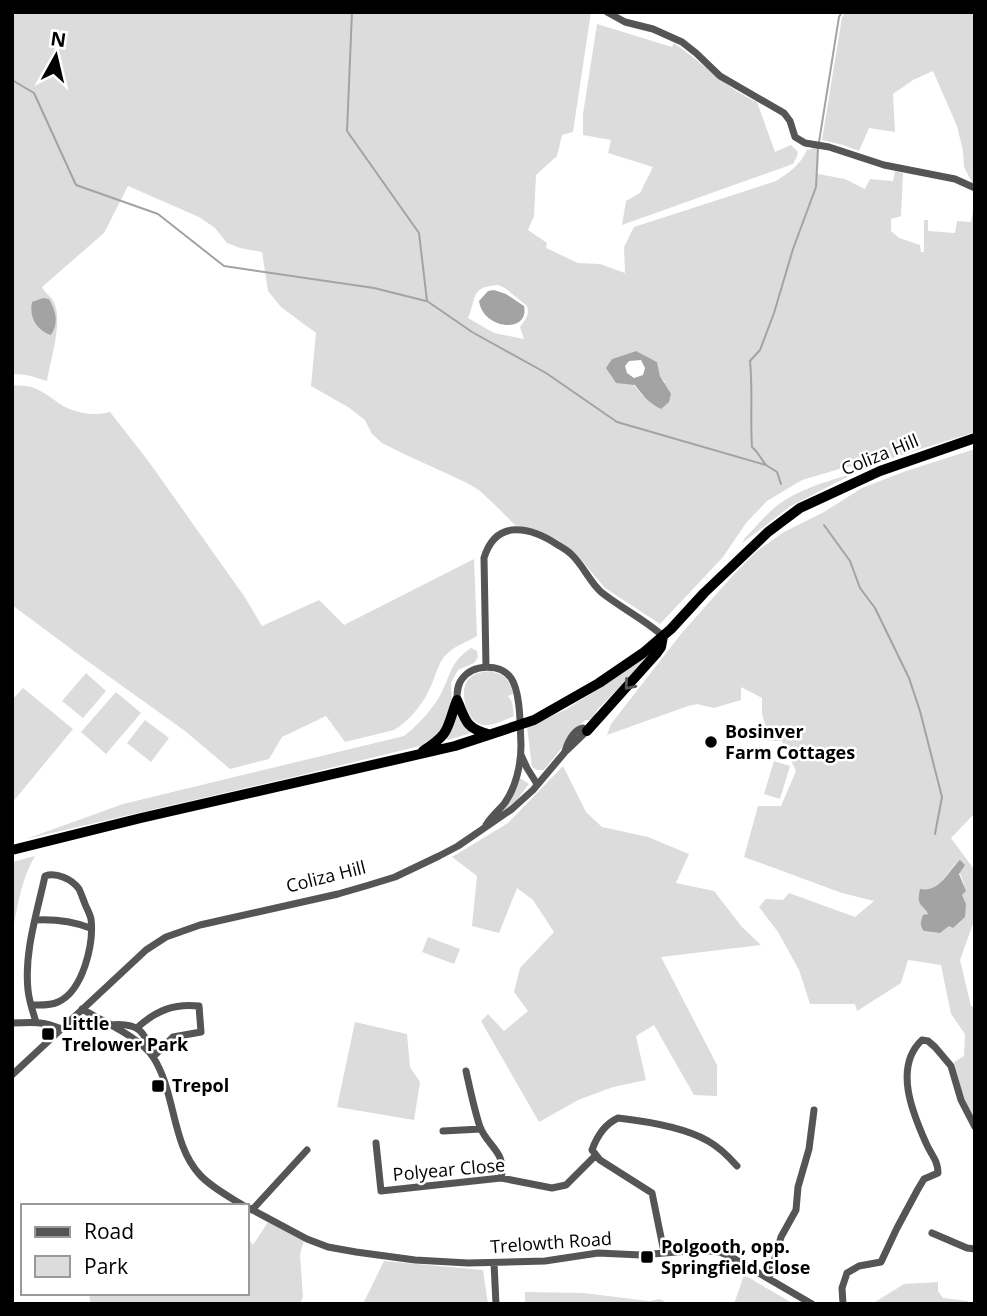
<svg xmlns="http://www.w3.org/2000/svg" width="987" height="1316" viewBox="0 0 987 1316" font-family="'Open Sans',sans-serif">
	<rect width="100%" height="100%" fill="#fff"/>
	<path fill="#dcdcdc" fill-rule="evenodd" d="M12 12H591L573 132 562 135 557 156 536 175 534 216 528 230 547 243 546 248 578 263 600 264 625 273 624 247 634 227 776 181C790 172 800 165 807 150L812 149V146L819 148 818 174 845 179 865 189 870 179 893 181 895 171 903 173 901 216 891 219V231L899 238 920 245 921 252H924V220H928V231L955 233 957 221 971 222 975 201V432L867 466 846 467 802 480 767 501 746 523 723 557 660 624 605 588 576 554 558 540 536 530 515 525 494 504 479 490 465 482 402 453 382 443 372 434 365 420 348 407 311 386 316 333 281 307 268 291 262 252 240 248 227 243 215 228 199 217 128 186 104 233 42 287C45 293 48 294 52 299 65 316 50 361 47 381L27 375 12 374ZM498 285 505 288 527 306C530 315 525 320 520 327L524 339 494 333 468 318C477 297 470 287 498 285ZM636 351 657 362 660 376 665 382 643 396 612 359Z
		M846 12H975V184H973L964 167 963 151 957 126 933 71 913 80 893 94 895 132 869 128 859 151 843 145 822 140 842 17Z
		M597 24 672 47 674 43C702 62 725 88 757 102L775 152 791 145 798 152 797 156 793 164 622 225 626 201 640 193 653 167 608 153 611 140 583 135V114Z
		M12 385C20 386 27 385 34 388 46 392 55 402 67 408 81 414 96 416 110 412L149 462 244 596 262 626 319 600 344 625 474 559 477 636C466 643 453 646 444 657 437 666 435 678 430 688 424 703 408 722 394 730L345 742 326 716 282 737 269 759 230 769 185 731 86 660 12 605Z
		M975 449V813L951 838 973 868 975 918 960 960 971 1006 975 1008V1120L963 1097 954 1062 964 1056 965 1034 951 1014 941 965 908 960 901 983 857 1011 855 1004H810L799 970 778 932 759 907 766 899 783 900 789 893 855 917 874 901 842 893 744 857 758 806H781L796 771 782 741H770L762 714V698L741 687V700L714 708 697 704 688 706 607 735 611 724 681 634 735 573 757 551 784 532 824 512 862 488 906 471ZM956 863 964 884 962 896 966 904 965 911 940 933 924 931 921 920 923 916 928 915 926 911 927 890 939 885Z
		M848 475H851L791 506 742 543 745 538C754 529 762 519 772 510 793 491 822 483 848 475Z
		M471 648 477 651 478 657 474 663 458 670 451 683 452 701 448 723 428 744 297 776 26 839 123 804 404 736C417 726 429 713 438 699 451 678 448 663 471 648Z
		M654 650 655 651 596 711 595 717 590 720H585L580 725 544 770H537L532 767 527 727 565 710 620 675Z
		M489 671C504 674 509 678 513 694L508 696 512 702 514 716C505 720 491 727 482 725 466 722 458 689 469 679 474 673 482 672 489 671Z
		M86 673 106 691 83 718 62 701Z
		M23 688 73 729 12 803V700Z
		M116 692 141 713 106 754 81 732Z
		M457 708 471 733 448 740 446 739Z
		M145 720 169 738 151 762 127 743Z
		M774 761 790 766 780 799 764 794Z
		M563 766 586 812 602 827 648 837 689 854 676 883 714 891 742 927 761 945 661 957 717 1065V1096L694 1095 654 1025 636 1036 646 1080 613 1087 578 1100 539 1122 481 1021 488 1014 504 1031 528 1011 514 992 520 968 554 932 533 900 517 888 499 933 472 926 477 876 452 857 508 823Z
		M520 778 529 784 516 801 497 818Z
		M35 856C21 879 17 909 12 935V862Z
		M428 937 460 949 454 964 422 952Z
		M355 1022 407 1034 410 1067 420 1082 414 1120 337 1107Z
		M268 1222 304 1241 300 1254 303 1297 300 1304H91L89 1297 98 1293H247V1237L253 1245Z
		M384 1261 483 1270 488 1304H363Z
		M744 1275 794 1304H734Z
		M938 1282V1291L943 1298 968 1301 970 1304H872L904 1284Z
		M525 1292 583 1293 649 1301 660 1299 664 1301 665 1304H525Z"/>
	<path fill="#a3a3a3" fill-rule="evenodd" d="M494 290 506 294 524 306C530 334 483 330 479 301L488 291Z
		M43 298 49 299C56 312 59 322 51 335 36 330 29 317 32 302Z
		M636 351 657 362 660 376 671 394 669 402 661 409C649 403 643 396 635 385L616 383 606 368 612 359ZM641 360 645 368 643 375 634 378 627 373 625 366 629 361Z
		M960 860 965 865 959 874 966 891 962 895 966 904 965 917 953 928 949 926 940 933 924 931C920 926 920 922 923 915L928 914C922 902 916 908 920 889 940 893 948 871 960 860Z"/>
	<g fill="none" stroke-linecap="round" stroke-linejoin="round">
		<path stroke="#a3a3a3" stroke-width="2" d="M352 12 347 131 419 233 427 301 472 332 546 373 617 422 766 465
			M12 80 34 93 76 185 158 214 224 266 374 288 426 301
			M819 142 839 17 842 12
			M781 484 777 472 766 465 756 451 752 447C750 419 753 390 750 361L760 350 774 313 793 249 816 187 818 147
			M824 525 850 561 860 588 875 608 909 678 920 711 942 797 935 834"/>
		<path stroke="#555" stroke-width="7" d="M607 12 625 22 653 29 682 42 696 53 720 76 784 113 790 121 795 137 805 143 829 147 884 165 955 179 975 188
			M486 667 484 558C496 518 531 527 558 545 563 548 567 550 571 554 583 565 589 581 601 592 621 608 644 619 663 636
			M457 700C457 693 457 685 462 679 473 664 500 663 511 678 521 693 520 727 521 745 521 764 516 788 504 804 498 811 491 817 486 825
			M565 751C568 742 573 730 583 728L587 731
			M521 755 527 768 537 784
			M35 920C55 919 72 921 90 928
			M31 1005C40 1005 50 1006 58 1002 83 991 94 944 91 919 90 914 87 909 85 904 83 899 81 893 79 889 72 879 56 872 45 876 37 913 24 952 28 990 29 1001 33 1012 36 1022
			M82 1009C102 1021 141 1038 153 1057 176 1092 171 1144 200 1175 212 1188 230 1197 244 1206
			M12 1023C30 1022 45 1021 61 1029
			M109 1025C138 1022 145 1030 153 1057L173 1037 201 1032 199 1006C174 1003 156 1011 138 1027
			M466 1071C470 1089 474 1109 480 1127 488 1147 507 1152 501 1178
			M12 1075 146 950 166 937 200 925 338 894 369 885 395 877 439 856 458 846 512 809 533 790 565 752 587 731
			M443 1131 481 1129
			M376 1143 381 1191 501 1178 552 1188 566 1185 595 1156
			M247 1207 307 1239 328 1247 356 1252 415 1260 468 1263 545 1261 598 1253 641 1255 700 1250 720 1252 733 1258 812 1304
			M252 1210 307 1150
			M932 1233 967 1248 975 1249
			M664 1252 652 1193 600 1160 592 1150C597 1136 605 1124 618 1118 644 1121 686 1128 708 1141 719 1147 729 1157 737 1166
			M494 1263 496 1304
			M769 1279 781 1237 796 1210 798 1187 809 1149 814 1110
			M843 1304 842 1288 847 1273 859 1266 881 1262 897 1228 918 1189 924 1179 938 1173C938 1160 931 1155 926 1143 913 1114 893 1067 922 1040L928 1041 935 1047 951 1066 961 1100 975 1127"/>
		<path stroke="#000" stroke-width="10" d="M457 700C466 720 465 728 488 734
			M587 731 656 654 661 647 663 636
			M423 751C451 733 446 729 457 700
			M12 850 141 818 455 746 534 720 599 683 643 653 671 629 704 593 768 532 800 508 880 471 975 438"/>
	</g>
	<defs><path id="oneway-chevron" d="M-2-3.5L2.5 0L-2 3.5" fill="none" stroke-width="1.6" stroke-linecap="round" stroke-linejoin="round" transform="scale(1.75)"/></defs>
	<use stroke="#595959" href="#oneway-chevron" transform="translate(629 685) rotate(131)"/>
	<g fill="#000" stroke="#fff" stroke-width="2.5">
		<circle cx="711" cy="742" r="7"/>
		<rect x="41" y="1027" width="14" height="14" rx="3.5"/>
		<rect x="151" y="1079" width="14" height="14" rx="3.5"/>
		<rect x="640" y="1250" width="14" height="14" rx="3.5"/>
	</g>
	<g text-anchor="middle" stroke-width="5" stroke-linejoin="round" paint-order="stroke">
		<g font-size="18" fill="#000" stroke="#fff">
			<text transform="translate(880 455) rotate(-22)" y="6">Coliza Hill</text>
			<text transform="translate(326 877) rotate(-14)" y="6">Coliza Hill</text>
			<text transform="translate(449 1170) rotate(-5)" y="6">Polyear Close</text>
			<text transform="translate(551 1243) rotate(-4)" y="6">Trelowth Road</text>
		</g>
		<g font-size="18" font-weight="bold" fill="#000" stroke="#fff" text-anchor="start">
			<text x="725" y="738">Bosinver<tspan x="725" dy="21">Farm Cottages</tspan></text>
			<text x="62" y="1030">Little<tspan x="62" dy="21">Trelower Park</tspan></text>
			<text x="172" y="1092">Trepol</text>
			<text x="661" y="1253">Polgooth, opp.<tspan x="661" dy="21">Springfield Close</tspan></text>
		</g>
	</g>
	<rect width="987" height="1316" fill="none" stroke="#000000" stroke-width="28"/>
	<rect x="21" y="1204" width="228" height="91" fill="#ffffff" stroke="#999999" stroke-width="2"/>
	<rect x="35" y="1227" width="35" height="10" fill="#555555" stroke="#999999" stroke-width="2"/>
	<text x="84" y="1239" font-size="21" fill="#000000">Road</text>
	<rect x="35" y="1256" width="35" height="21" fill="#dcdcdc" stroke="#999999" stroke-width="2"/>
	<text x="84" y="1274" font-size="21" fill="#000000">Park</text>
	<g transform="translate(56 56) rotate(8)" stroke="#ffffff" stroke-width="5" paint-order="stroke">
	<path d="M0-5L12 26L0 18L-12 26Z" fill="#000000"/>
	<text y="-10" font-size="19" font-weight="bold" text-anchor="middle" fill="#000000">N</text>
	</g>
</svg>
